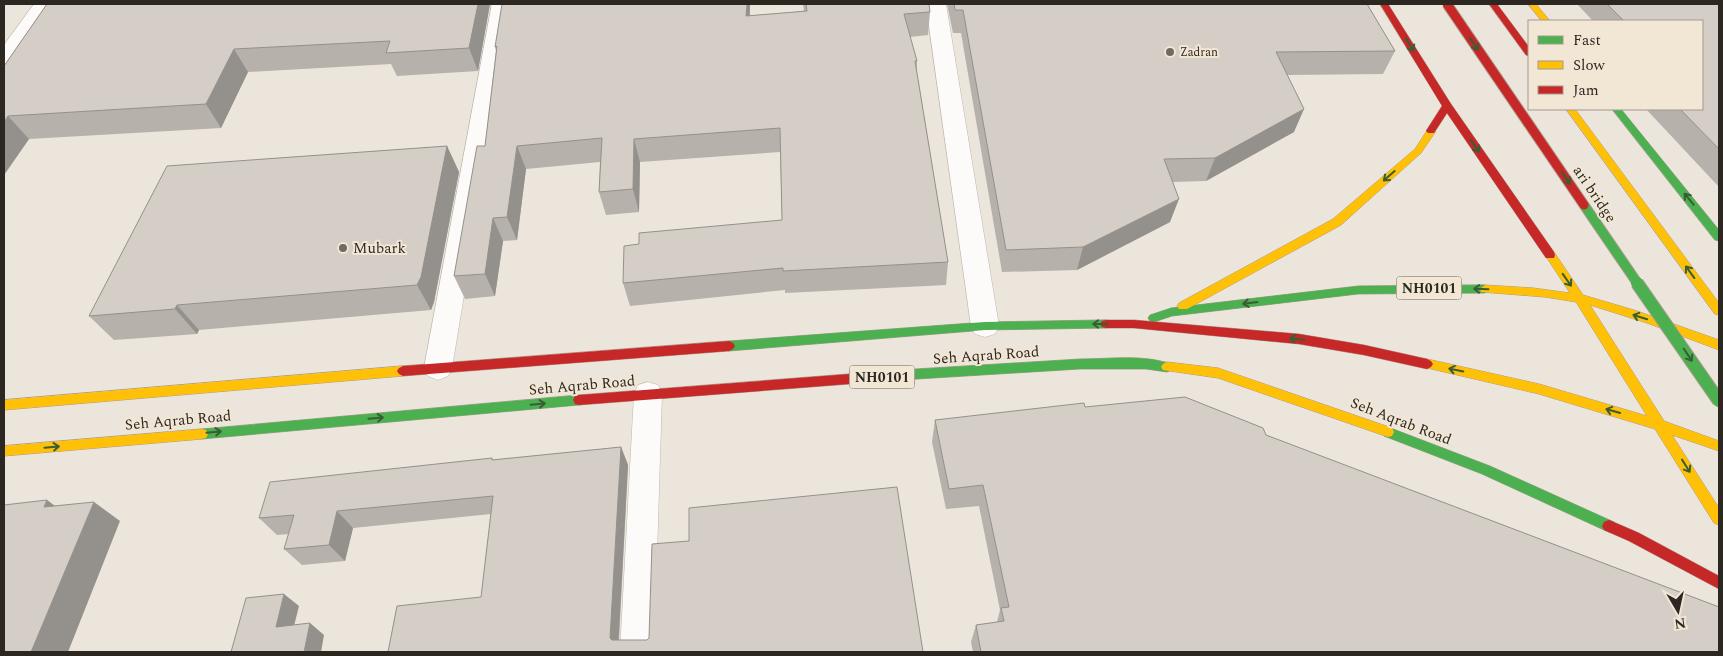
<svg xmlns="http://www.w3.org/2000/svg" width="1723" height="656" viewBox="0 0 1723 656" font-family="Spectral,serif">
	<rect width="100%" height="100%" fill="#ece5db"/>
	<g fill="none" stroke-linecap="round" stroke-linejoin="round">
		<defs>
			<path id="street" d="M34 4H54L12 65 4 67V45Z
				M492 4H512L452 368 448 376 438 380 428 376 424 368Z
				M926 4H946L999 326 995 334 985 337 975 334 971 326Z
				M648 382 658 385 662 394 654 652H620L634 394 638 385Z"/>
			<path id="fast" d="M1612 109H1621L1719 230V241L1715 240Z
				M1485 285 1490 289 1485 293 1358 294 1172 316 1154 322 1150 321 1148 318 1150 315 1171 308 1358 286Z
				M1106 320 1110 321 1112 324 1110 327 1106 328 985 330 729 351 725 349 723 346 725 343 729 341 985 322Z
				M1080 359C1109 359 1143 354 1171 364L1173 367 1171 370 1167 372 1146 369H1080L901 380 897 378 895 375 897 372 901 370Z
				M579 395 583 396 585 400 583 404 579 405 202 439 198 438 196 434 198 430 202 429Z
				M1388 427 1490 466 1614 522 1616 526 1614 530 1609 532 1604 530 1482 474 1384 436 1382 432 1384 428Z"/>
			<path id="slow" d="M1528 4H1536L1550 21H1542Z
				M1566 109H1575L1719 303V315L1715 314Z
				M1431 128 1436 131 1421 153 1341 225 1187 309H1179L1177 306 1179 303 1333 219 1415 149 1428 129Z
				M1550 251 1554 252 1583 295 1637 311 1719 340V350L1647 323 1590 305 1664 421 1719 441V451L1672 435 1719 508V525L1714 523 1655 429 1539 394 1423 367 1421 364 1423 361 1427 359 1539 384 1647 416 1576 302 1545 297 1481 292 1480 289 1485 285 1533 288 1570 293 1545 255Z
				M1167 362 1218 368 1392 428 1394 432 1392 436 1388 437 1218 378 1163 370 1161 367 1163 364Z
				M403 366 407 368 409 371 407 374 403 376 4 410V400Z
				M202 429 206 430 208 434 206 438 202 439 4 456V446Z"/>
			<path id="jam" d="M1380 4H1388L1451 104 1554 252 1555 255 1554 258H1546L1447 113 1434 133H1428L1426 131 1442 106Z
				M1489 4H1497L1529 47V56L1526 55Z
				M1106 320H1134L1299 334 1364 345 1427 359 1431 361 1433 364 1431 367 1427 369 1364 355 1299 344 1134 328H1106L1102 327 1100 324 1102 321Z
				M729 341 733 343 735 346 733 349 729 351 403 376 399 374 397 371 399 368 403 366Z
				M901 370 905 372 907 375 905 378 901 380 579 405 575 404 573 400 575 396 579 395Z
				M1609 520 1639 533 1719 576V589L1629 541 1604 530 1602 526 1604 522Z"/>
		</defs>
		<use href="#street" stroke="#bdb7b0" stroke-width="1"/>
		<use href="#fast" stroke="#ac9a8e" stroke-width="1"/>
		<use href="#slow" stroke="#ac9a8e" stroke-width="1"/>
		<use href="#jam" stroke="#ac9a8e" stroke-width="1"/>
		<use href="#street" fill="#fcfbfa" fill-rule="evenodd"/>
		<use href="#fast" fill="#4caf50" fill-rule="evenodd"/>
		<use href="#slow" fill="#ffc107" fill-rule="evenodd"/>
		<use href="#jam" fill="#c62828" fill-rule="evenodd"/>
		<defs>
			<path id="fast-bridge-far1" d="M1584 205 1638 284"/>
			<path id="fast-bridge" d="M1637 283 1719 401"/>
			<path id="jam-bridge" d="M1447 4 1584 205"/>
		</defs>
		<use href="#fast-bridge-far1" stroke="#ac9a8e" stroke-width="11" stroke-linecap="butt"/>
		<use href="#fast-bridge" stroke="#ac9a8e" stroke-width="14" stroke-linecap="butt"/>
		<use href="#jam-bridge" stroke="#ac9a8e" stroke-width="11" stroke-linecap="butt"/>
		<use href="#fast-bridge-far1" stroke="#4caf50" stroke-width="9"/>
		<use href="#fast-bridge" stroke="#4caf50" stroke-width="12"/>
		<use href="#jam-bridge" stroke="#c62828" stroke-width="9"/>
	</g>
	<path fill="#b6b1ab" d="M47 4H490L478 71 397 76 391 64 248 72 221 128 29 139 4 175V66Z
		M750 4V16L804 11 803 4H929L930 12 928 35 910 37 917 61V73L948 262 946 285 785 293V290L630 306 623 283 639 244 782 220 780 152 640 162 639 212 606 215 599 192 600 162 526 169 517 240 503 241 495 296 465 299 454 276 485 146 496 51 495 47Z
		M947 4H1367L1395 51 1383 74 1287 75 1294 132 1206 181 1172 182 1170 222 1077 270 1002 272 961 33H953Z
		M1577 4H1719V187L1646 109H1702V21H1593Z
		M447 146 459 172 434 302 431 310 199 330 197 334 114 340 89 316Z
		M1085 407 1266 435 1719 652H973L971 642 976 625 997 622 1000 610 979 506 946 509 932 442 935 420Z
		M621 447 628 465 619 640 923 652H388L481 597 491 514 353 528 345 561 302 565 284 549 289 534 277 535 259 518 492 458 493 460Z"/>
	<path fill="#94908b" d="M478 4H490L478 71 469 48Z
		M747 4H750L749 39 746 16Z
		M234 49 248 72 221 128 206 104Z
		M1304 109 1294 132 1206 181 1215 158Z
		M8 116 29 139 4 175V122Z
		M634 139 640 162 639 212 633 189Z
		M447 146 459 172 434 302 431 310 417 285Z
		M517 146 526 169 517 240 507 217Z
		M1179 199 1170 222 1077 270 1083 247Z
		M493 218 503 241 495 296 485 274Z
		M177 305 199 330 197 334 175 309Z
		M621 447 628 465 618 652 610 638Z
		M47 500 74 520 44 507Z
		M94 502 120 521 68 652H31Z
		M337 511 353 528 345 561 329 545Z
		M284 594 299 606 291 638 276 627Z
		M310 623 324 635 321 652H304Z"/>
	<path fill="#d4cec7" stroke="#94908b" d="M47 4H478L469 48 386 53 390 41 234 49 206 104 8 116 4 122V66Z
		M502 4H747L746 16 807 11 806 4H929L930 12 904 14 917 61H915L948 262 783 271V268L623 283 624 246 639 244V233L782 220 780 128 634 139 633 189 599 192 602 138 517 146 507 217 493 218 485 274 454 276 477 146H485L497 46 495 47Z
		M954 4H1367L1395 51 1276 52 1304 109 1215 158 1164 159 1179 199 1083 247 1006 250 963 10H955Z
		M1607 4H1719V149L1680 109H1702V21H1624Z
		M447 146 421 277 417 285 177 305 175 309 89 316 167 166Z
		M1185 397 1263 428 1266 435 1719 607V652H981L976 625 1004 621 1001 608 1009 607 983 485 949 489 935 420 1084 403 1085 407Z
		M621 447 610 638 612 640H647L649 638 652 544 689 541V508L897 487 923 652H388L397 606 481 597 493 496 337 511 329 545 284 549 294 515 259 518 270 482 492 458V460Z
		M47 500 44 507 94 502 31 652 38 651 37 652H4V505Z
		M284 594 276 627 310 623 304 652H231L246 598Z"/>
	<defs><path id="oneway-shaft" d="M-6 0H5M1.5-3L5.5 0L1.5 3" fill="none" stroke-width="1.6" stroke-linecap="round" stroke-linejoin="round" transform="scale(1.25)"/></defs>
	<g stroke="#395e34">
		<use href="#oneway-shaft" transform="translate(1474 44) rotate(56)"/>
		<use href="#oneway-shaft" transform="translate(1410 45) rotate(58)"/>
		<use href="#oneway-shaft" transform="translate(1475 146) rotate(55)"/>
		<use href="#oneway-shaft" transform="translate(1389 176) rotate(139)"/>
		<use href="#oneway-shaft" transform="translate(1566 178) rotate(56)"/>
		<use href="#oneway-shaft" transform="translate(1689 199) rotate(-129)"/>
		<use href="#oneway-shaft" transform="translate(1690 272) rotate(-126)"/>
		<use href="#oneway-shaft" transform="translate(1567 280) rotate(55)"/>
		<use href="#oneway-shaft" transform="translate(1481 289) rotate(-178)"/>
		<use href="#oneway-shaft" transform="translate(1250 303) rotate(173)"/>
		<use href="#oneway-shaft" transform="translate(1640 317) rotate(-163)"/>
		<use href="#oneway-shaft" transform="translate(1100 324) rotate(-180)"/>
		<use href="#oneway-shaft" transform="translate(1297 339) rotate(-173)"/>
		<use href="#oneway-shaft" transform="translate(1688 355) rotate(56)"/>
		<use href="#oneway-shaft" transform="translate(1456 370) rotate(-168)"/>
		<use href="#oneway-shaft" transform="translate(538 404) rotate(-5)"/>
		<use href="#oneway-shaft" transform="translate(1613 411) rotate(-164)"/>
		<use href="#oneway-shaft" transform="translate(376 418) rotate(-5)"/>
		<use href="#oneway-shaft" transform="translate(214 432) rotate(-5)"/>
		<use href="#oneway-shaft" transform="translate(52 447) rotate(-5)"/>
		<use href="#oneway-shaft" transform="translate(1686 466) rotate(58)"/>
	</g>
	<g fill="#6f6a62" stroke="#f2e6d5" stroke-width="2">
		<circle cx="1170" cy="52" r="5"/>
		<circle cx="343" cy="248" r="5"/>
	</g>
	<g text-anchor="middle" stroke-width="4" stroke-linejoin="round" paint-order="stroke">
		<g font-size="12" fill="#2c2821" stroke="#f2e6d5" text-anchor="start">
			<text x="1180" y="56">Zadran</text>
		</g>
		<g fill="#f2e6d5" stroke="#676157" stroke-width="1">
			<rect x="1396.5" y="276.5" width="65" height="23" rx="4"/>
			<rect x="849.5" y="365.5" width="65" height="23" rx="4"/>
		</g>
		<g font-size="14" font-weight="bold" fill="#2c2821">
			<text x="1429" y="293">NH0101</text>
			<text x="882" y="382">NH0101</text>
		</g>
		<g font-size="15" fill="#2c2821" stroke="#f2e6d5">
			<text transform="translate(1595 194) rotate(56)" y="5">ari bridge</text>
			<text transform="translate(986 355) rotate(-4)" y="5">Seh Aqrab Road</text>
			<text transform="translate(582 385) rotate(-5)" y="5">Seh Aqrab Road</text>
			<text transform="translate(178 420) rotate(-5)" y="5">Seh Aqrab Road</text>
			<text transform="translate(1401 421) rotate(21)" y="5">Seh Aqrab Road</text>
		</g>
		<g font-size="15" fill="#2c2821" stroke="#f2e6d5" text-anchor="start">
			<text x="353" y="253">Mubark</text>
		</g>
	</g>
	<rect width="1723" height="656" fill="none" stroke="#2c2821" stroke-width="10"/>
	<rect x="1528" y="20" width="175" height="90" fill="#f2e6d5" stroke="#a39a8d"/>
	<rect x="1538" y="36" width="25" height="8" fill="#4caf50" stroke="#a39a8d"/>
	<text x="1573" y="45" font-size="15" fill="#2c2821">Fast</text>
	<rect x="1538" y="61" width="25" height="8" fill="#ffc107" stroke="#a39a8d"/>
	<text x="1573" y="70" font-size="15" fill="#2c2821">Slow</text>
	<rect x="1538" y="86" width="25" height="8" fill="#c62828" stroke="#a39a8d"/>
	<text x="1573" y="95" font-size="15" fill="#2c2821">Jam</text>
	<g transform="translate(1678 611) rotate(171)" stroke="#f2e6d5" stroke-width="4" paint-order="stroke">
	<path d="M0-4L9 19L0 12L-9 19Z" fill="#2c2821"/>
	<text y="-8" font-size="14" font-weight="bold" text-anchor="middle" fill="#2c2821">N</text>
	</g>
</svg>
